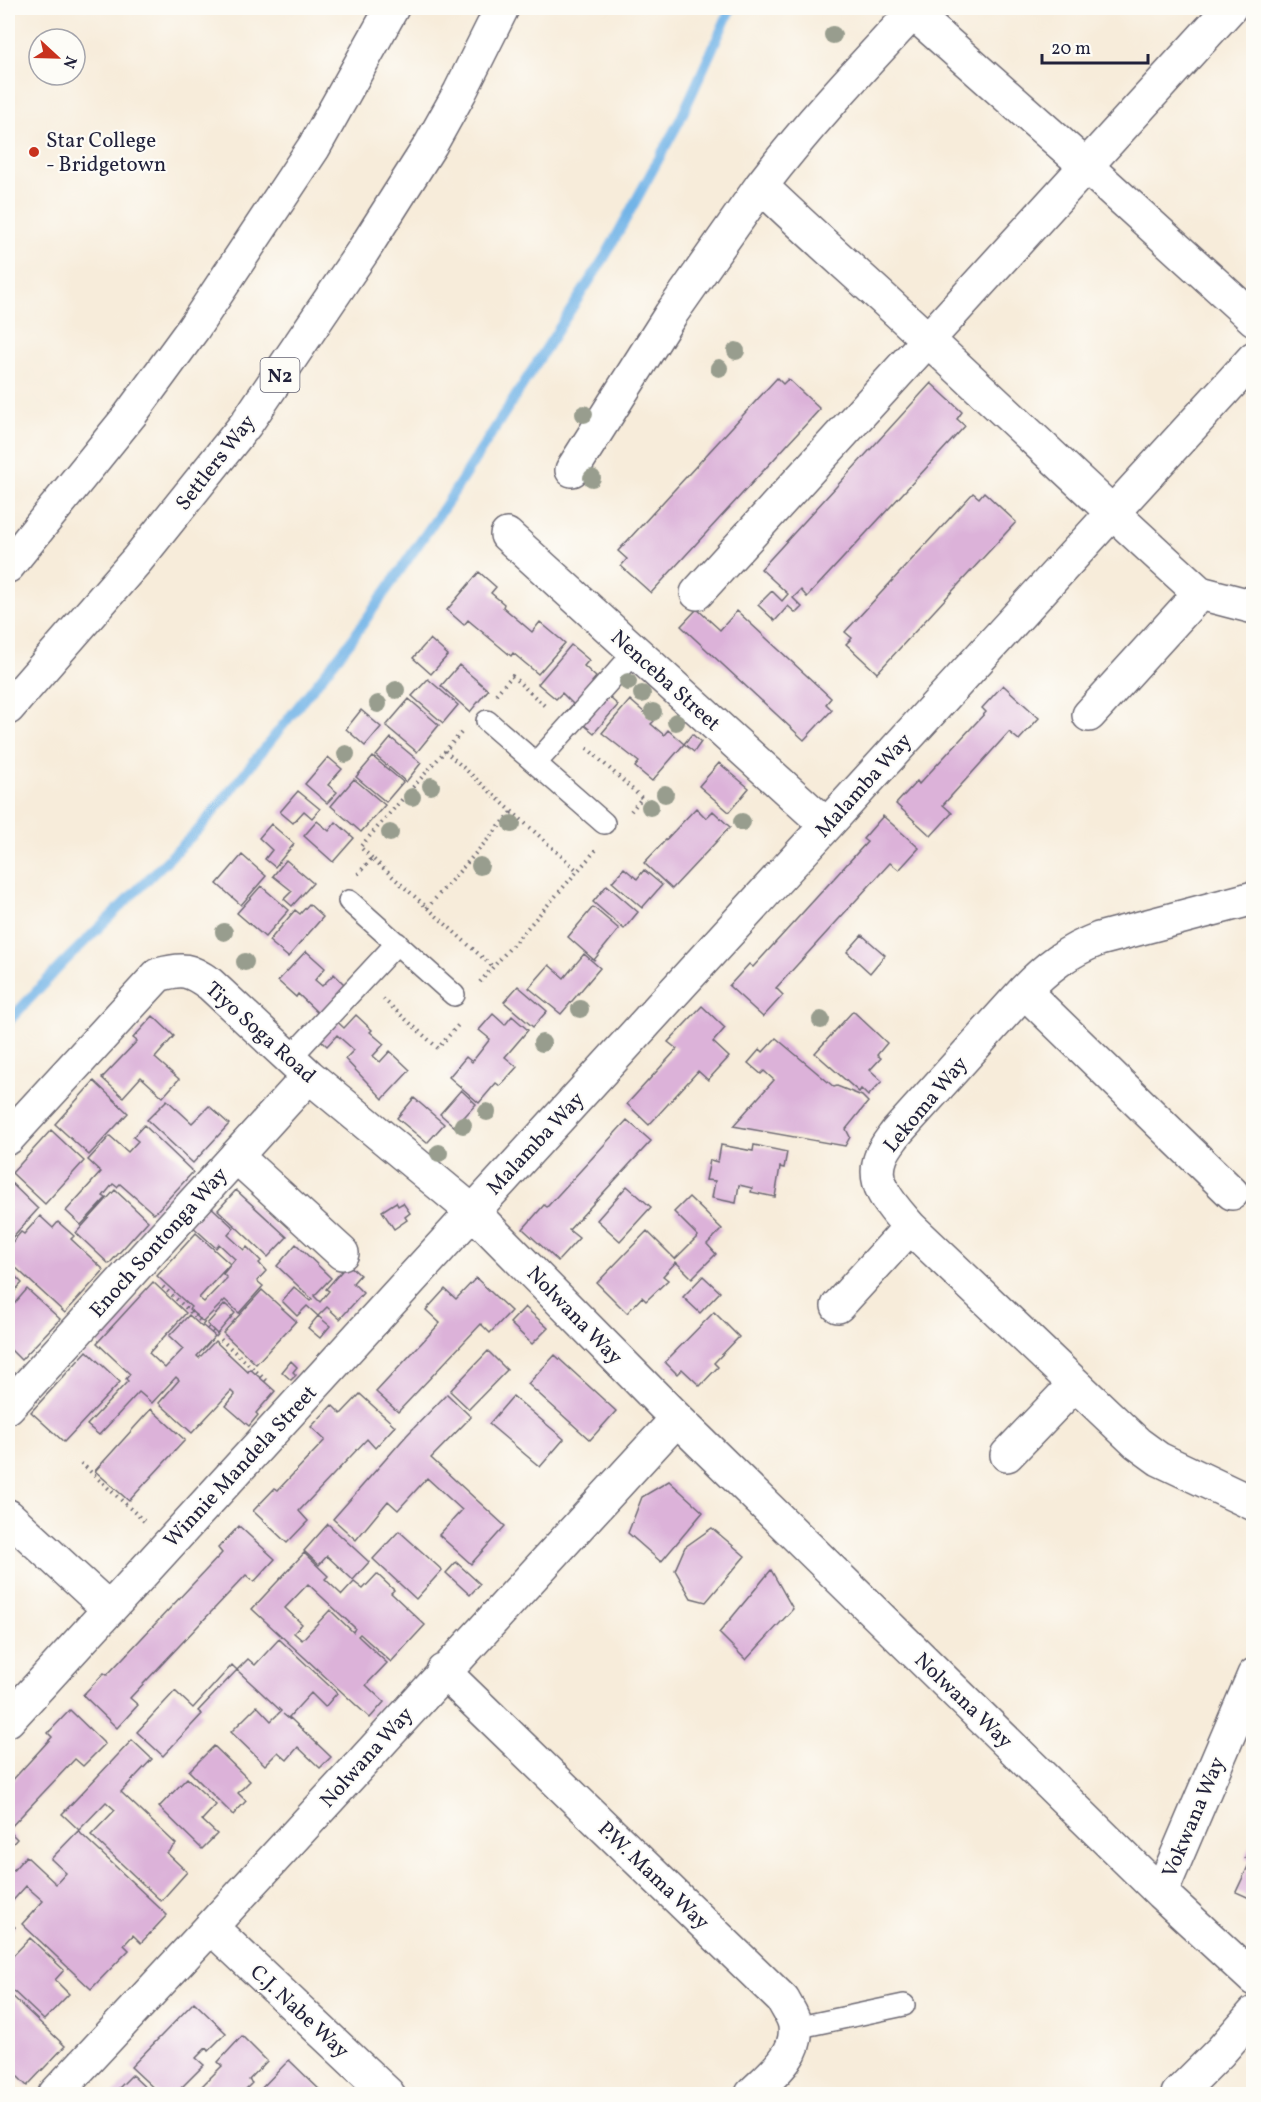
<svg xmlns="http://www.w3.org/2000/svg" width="1261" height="2102" viewBox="0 0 1261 2102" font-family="Vollkorn,serif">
	<rect width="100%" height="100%" fill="#fdfcf7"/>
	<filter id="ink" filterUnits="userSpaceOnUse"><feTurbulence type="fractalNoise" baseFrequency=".0167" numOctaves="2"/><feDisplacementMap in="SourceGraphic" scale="12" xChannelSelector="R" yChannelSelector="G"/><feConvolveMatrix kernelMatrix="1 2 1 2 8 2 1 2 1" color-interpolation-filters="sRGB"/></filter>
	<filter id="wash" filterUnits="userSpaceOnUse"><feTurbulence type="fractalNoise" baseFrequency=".008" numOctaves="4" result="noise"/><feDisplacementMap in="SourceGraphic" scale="24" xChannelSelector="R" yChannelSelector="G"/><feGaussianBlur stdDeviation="1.35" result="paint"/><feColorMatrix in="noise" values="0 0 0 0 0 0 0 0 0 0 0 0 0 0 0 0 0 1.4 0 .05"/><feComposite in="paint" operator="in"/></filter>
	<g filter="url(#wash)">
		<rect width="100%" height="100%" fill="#f7ecda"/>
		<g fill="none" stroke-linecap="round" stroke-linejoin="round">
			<path stroke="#72b4e7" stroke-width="10" d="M8 1022 62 964 200 828 351 641 445 506 606 255 680 120 731 8"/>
		</g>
		<g id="blocks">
			<path fill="#dcb2d9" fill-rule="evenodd" d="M777 378 783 384 788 379 820 409 651 593 621 566 627 559 618 551Z
				M931 383 962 412 957 419 965 426 807 597 801 590 793 598 802 607 796 613 788 606 775 621 758 605 772 591 782 601 788 594 761 569Z
				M984 492 1016 522 877 673 846 644 852 638 845 632 973 493 979 498Z
				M479 572 496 587 491 593 504 604 503 607 532 632 540 622 565 643 538 674 513 653 511 656 468 620 464 625 447 610Z
				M697 609 720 630 737 611 831 698 826 704 832 710 804 740 681 626Z
				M430 639 448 655 431 674 413 658Z
				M571 645 589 660 584 666 596 677 592 682 618 705 594 733 567 711 573 704 562 693 556 699 538 684Z
				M459 665 488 690 470 712 441 686Z
				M428 679 458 705 443 723 412 696Z
				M1003 685 1039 718 1019 740 1009 732 943 805 952 813 931 836 896 804 917 781 919 784 986 712 982 708Z
				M409 699 439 725 417 752 386 726Z
				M630 700 654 721 651 724 664 735 668 730 684 744 652 781 635 767 639 762 602 733Z
				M361 710 381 727 365 746 346 729Z
				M692 734 701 742 694 752 684 744Z
				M391 738 421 763 406 782 376 756Z
				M328 757 342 769 328 785 337 792 327 803 305 784Z
				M373 757 403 782 386 802 356 777Z
				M719 763 749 788 729 812 699 786Z
				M354 779 385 805 361 832 331 806Z
				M298 791 320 809 312 818 304 811 293 823 280 812Z
				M696 808 706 818 713 811 730 827 672 889 644 863Z
				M883 816 919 848 899 870 890 863 776 988 783 995 763 1017 729 986 749 964 753 967 867 842 863 839Z
				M317 821 329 831 336 822 354 838 333 862 304 836Z
				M271 824 294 844 275 867 265 859 272 850 259 838Z
				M242 855 266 876 241 905 217 884Z
				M286 860 313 883 292 906 284 899 292 891 273 876Z
				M624 868 637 879 644 870 662 885 642 908 612 882Z
				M607 885 638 912 624 929 593 902Z
				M261 886 289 910 265 937 237 913Z
				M309 904 323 917 288 957 269 941 295 910 300 914Z
				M593 907 619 929 594 960 568 937Z
				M862 935 885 955 870 973 847 952Z
				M306 951 325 968 315 980 322 986 334 974 347 987 326 1011 344 1028 356 1015 372 1030 370 1032 384 1044 373 1056 380 1062 390 1051 410 1070 383 1099 345 1059 354 1050 337 1035 327 1046 309 1029 321 1016 298 994 296 997 278 981Z
				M584 954 600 968 561 1014 529 988 549 965 564 978Z
				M518 986 547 1011 533 1027 504 1002Z
				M702 1006 725 1028 713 1042 729 1057 708 1080 698 1071 649 1125 627 1104 677 1049 668 1042Z
				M853 1011 887 1043 877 1055 881 1058 870 1070 882 1081 868 1096 861 1089 859 1092 815 1053Z
				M493 1014 505 1025 512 1016 528 1030 505 1057 517 1067 500 1086 496 1083 479 1103 449 1077 466 1057 472 1062 490 1039 479 1030Z
				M153 1016 174 1036 155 1058 179 1079 163 1097 141 1077 123 1097 102 1078 137 1041 133 1038Z
				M776 1038 834 1087 837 1086 862 1096 868 1102 846 1129 850 1137 845 1146 733 1126 774 1080 764 1071 761 1074 748 1063 760 1049 763 1052Z
				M94 1081 128 1113 89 1155 55 1124Z
				M461 1090 476 1104 455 1127 440 1114Z
				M414 1098 444 1124 427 1143 397 1118Z
				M167 1100 192 1123 209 1106 229 1124 193 1163 147 1120Z
				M627 1120 651 1141 569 1230 579 1238 558 1261 523 1229 544 1205 547 1207Z
				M144 1125 193 1172 154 1214 120 1184 117 1187 113 1184 103 1196 106 1198 81 1225 66 1211 101 1172 88 1160 110 1136 128 1152 138 1141 133 1137Z
				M51 1130 84 1161 45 1204 12 1173Z
				M721 1145 753 1151 754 1145 787 1152 784 1168 780 1167 775 1197 751 1192 752 1188 739 1185 736 1203 712 1198 715 1181 706 1180 710 1160 718 1162Z
				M8 1180 38 1209 8 1242Z
				M627 1186 651 1207 620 1241 597 1220Z
				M115 1190 148 1221 109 1264 76 1233Z
				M236 1190 287 1237 268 1257 218 1210Z
				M689 1197 722 1229 707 1244 716 1254 692 1278 676 1262 663 1276 668 1280 646 1301 642 1297 627 1313 597 1283 647 1231 675 1259 698 1236 674 1212Z
				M396 1202 398 1206 403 1203 410 1213 405 1217 407 1220 394 1229 382 1211Z
				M208 1204 234 1228 228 1235 244 1250 247 1247 261 1261 259 1263 266 1271 257 1281 263 1286 239 1313 225 1300 203 1322 189 1309 191 1307 157 1276 196 1233 230 1264 199 1298 204 1302 227 1278 223 1274 235 1259 219 1244 216 1248 190 1224Z
				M40 1216 53 1228 58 1222 74 1236 71 1239 104 1270 65 1313 16 1268 14 1271 8 1265V1247L21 1232 24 1234Z
				M296 1244 331 1278 314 1296 320 1302 329 1291 326 1289 348 1264 360 1275 353 1283 363 1293 340 1319 327 1307 318 1316 307 1306 297 1316 282 1301 294 1287 310 1301 312 1299 277 1266Z
				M11 1272 22 1283 8 1298V1277Z
				M703 1276 720 1292 700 1313 683 1297Z
				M476 1278 511 1311 490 1333 481 1324 398 1412 376 1392 440 1323 426 1310 445 1289 456 1299Z
				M153 1282 186 1313 149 1353 165 1368 183 1349 169 1336 189 1315 202 1327 203 1326 215 1336 197 1356 199 1358 215 1341 248 1372 250 1369 275 1391 256 1413 258 1415 249 1426 226 1406 235 1395 231 1391 192 1433 159 1403 179 1380 176 1377 152 1403 139 1392 99 1435 87 1425 128 1381 126 1379 130 1374 97 1343Z
				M27 1289 60 1319 21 1360 8 1347V1311Z
				M262 1290 296 1321 256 1364 223 1333Z
				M225 1304 235 1313 217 1334 207 1324Z
				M525 1307 548 1328 532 1344 510 1323Z
				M714 1312 739 1337 714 1363 718 1367 700 1386 682 1369 677 1374 665 1362Z
				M318 1316 330 1326 320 1338 308 1328Z
				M87 1351 120 1382 64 1442 31 1412Z
				M488 1351 507 1370 469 1409 450 1391Z
				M555 1355 616 1411 590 1440 528 1384Z
				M291 1361 297 1367 293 1372 296 1375 291 1380 282 1372Z
				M360 1394 395 1426 375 1448 367 1439 299 1511 308 1521 287 1543 253 1511 275 1488 278 1490 325 1440 311 1427 332 1405 341 1414Z
				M447 1394 471 1417 431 1458 505 1526 471 1564 439 1535 462 1510 427 1478 398 1510 388 1501 356 1540 333 1519 407 1435Z
				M513 1396 564 1439 540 1467 489 1424Z
				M151 1409 185 1440 129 1501 95 1471Z
				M669 1481 703 1512 661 1562 628 1533 642 1497Z
				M328 1524 369 1562 353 1580 327 1556 319 1565 304 1551Z
				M239 1526 275 1559 254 1582 246 1575 130 1698 138 1705 117 1728 83 1695 104 1673 107 1675 222 1553 218 1548Z
				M712 1528 745 1556 706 1602 691 1598 675 1570 685 1547Z
				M399 1531 442 1570 416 1599 373 1559Z
				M304 1553 328 1576 325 1579 342 1595 354 1582 363 1589 377 1574 394 1590 391 1593 425 1625 391 1662 360 1634 358 1636 387 1663 366 1685 384 1702 370 1718 252 1609ZM308 1584 355 1628 353 1632 330 1610 302 1640 294 1633 302 1624 285 1608Z
				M456 1562 480 1584 470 1595 446 1573Z
				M771 1570 793 1609 746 1660 719 1633Z
				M279 1639 337 1693 325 1707 311 1693 288 1718 283 1714 289 1719 290 1718 331 1757 320 1768 298 1747 287 1760 278 1752 265 1765 231 1732 257 1706 271 1721 281 1711 237 1670 198 1711 202 1714 163 1756 137 1732 175 1691 193 1708 232 1665 237 1670 248 1659 255 1665Z
				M70 1710 105 1744 83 1766 75 1759 8 1830 17 1839 8 1849V1785L52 1737 48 1733Z
				M132 1740 152 1759 121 1792 176 1844 167 1853 187 1872 161 1901 91 1835 115 1810 106 1802 79 1830 62 1814Z
				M214 1746 250 1781 238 1793 246 1801 233 1815 189 1771Z
				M187 1778 216 1805 202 1820 217 1834 202 1849 159 1807Z
				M78 1831 167 1915 141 1943 133 1935 124 1945 129 1950 91 1989 22 1924 43 1901 26 1886 8 1906V1876L26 1856 56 1884 66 1873 51 1859Z
				M1252 1843 1254 1844V1900L1236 1892 1251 1860 1245 1858Z
				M8 1921 15 1927 8 1935Z
				M30 1938 64 1970 55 1980 69 1994 44 2020 8 1986V1961Z
				M8 1992 65 2046 27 2086 8 2067Z
				M194 2002 226 2033 208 2051 206 2048 196 2058 204 2065 175 2094H160L131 2067Z
				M242 2036 267 2061 249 2080 252 2083 241 2094H194L222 2066 218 2062Z
				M289 2060 324 2094H256Z
				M132 2075 152 2094H113Z"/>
		</g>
	</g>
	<g filter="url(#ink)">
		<use href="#blocks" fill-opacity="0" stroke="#6d6973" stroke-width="1.5"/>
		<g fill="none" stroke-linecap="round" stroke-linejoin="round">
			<defs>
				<path id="service" d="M487 721 604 823
					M536 763 635 652
					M349 901 454 995
					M290 1058 397 943
					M795 2028 904 2005"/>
				<path id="minor" d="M917 8C863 66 809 123 761 186 816 239 874 289 929 341 1020 425 1108 510 1200 593
					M912 12 1086 166 1254 319
					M572 470 671 314 761 186
					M507 535 826 825
					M697 593 1230 8
					M1089 715 1200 593 1254 607
					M1254 898 1099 939C1068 951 1047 967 1024 991L896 1133C891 1140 884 1148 881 1157 870 1185 893 1207 910 1227L1137 1443 1159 1459 1254 1504
					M1024 991 1232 1193
					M8 1138 158 975C183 968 189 969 210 984L309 1076 472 1211 677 1419 1161 1893 1254 1979
					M236 1156 342 1253
					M838 1306 910 1227
					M8 1407 309 1076
					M1007 1455 1075 1384
					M8 1516 109 1609
					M443 1671 783 2000C787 2008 794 2017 795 2026 799 2055 770 2076 752 2094
					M8 1720 1254 358
					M1161 1893 1254 1675
					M212 1928 388 2094
					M55 2094C265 1872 469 1644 677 1419
					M1178 2094 1220 2052 1254 2013"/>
				<path id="motorway" d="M8 566 130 415 193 329 314 147 392 8
					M8 708 137 560 246 424 269 390 363 251 431 144 460 92 502 8"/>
			</defs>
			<use href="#service" stroke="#6d6973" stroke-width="24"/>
			<use href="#minor" stroke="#6d6973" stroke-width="36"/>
			<use href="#motorway" stroke="#6d6973" stroke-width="36"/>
			<path stroke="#6d6973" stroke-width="4" stroke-dasharray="1.5 4.5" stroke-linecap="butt" d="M496 694 512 676 547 708
				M461 733 445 751 578 871
				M587 748 642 798 631 811
				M372 858 360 847 445 751
				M358 874 372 858 493 967
				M427 908 512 812
				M480 982 596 850
				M383 999 438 1048 460 1023
				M163 1287 269 1383
				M81 1463 145 1522"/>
			<use href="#service" stroke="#fff" stroke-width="21"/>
			<use href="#minor" stroke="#fff" stroke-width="33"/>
			<use href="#motorway" stroke="#fff" stroke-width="33"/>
		</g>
		<g fill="#989d8e">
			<circle cx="833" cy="35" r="9"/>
			<circle cx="736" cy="351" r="9"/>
			<circle cx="719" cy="368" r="9"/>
			<circle cx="584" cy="414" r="9"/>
			<circle cx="592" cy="478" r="9"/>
			<circle cx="628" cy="682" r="9"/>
			<circle cx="396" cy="690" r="9"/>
			<circle cx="642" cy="694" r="9"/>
			<circle cx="378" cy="704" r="9"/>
			<circle cx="653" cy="712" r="9"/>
			<circle cx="676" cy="722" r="9"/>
			<circle cx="346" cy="754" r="9"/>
			<circle cx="431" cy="786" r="9"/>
			<circle cx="665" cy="794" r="9"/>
			<circle cx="412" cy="797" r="9"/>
			<circle cx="650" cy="807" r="9"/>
			<circle cx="742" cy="822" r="9"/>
			<circle cx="512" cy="824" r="9"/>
			<circle cx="390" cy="833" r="9"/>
			<circle cx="480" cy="866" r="9"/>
			<circle cx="224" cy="932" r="9"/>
			<circle cx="245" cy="962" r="9"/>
			<circle cx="580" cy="1009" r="9"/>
			<circle cx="821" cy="1020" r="9"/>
			<circle cx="542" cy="1043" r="9"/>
			<circle cx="487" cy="1112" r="9"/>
			<circle cx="463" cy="1125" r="9"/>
			<circle cx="439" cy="1153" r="9"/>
		</g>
	</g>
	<circle fill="#c8321e" stroke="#fdfcf7" stroke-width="2" cx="34" cy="152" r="6"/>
	<g text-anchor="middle" stroke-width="4.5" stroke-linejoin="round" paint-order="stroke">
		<rect fill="#fdfcf7" stroke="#646373" stroke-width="1.5" x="260.5" y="358" width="39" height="34" rx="4.5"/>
		<g font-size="20" font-weight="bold" fill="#22223b">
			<text x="280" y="382">N2</text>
		</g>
		<g font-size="21" fill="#22223b" stroke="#fdfcf7" text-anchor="start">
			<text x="46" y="147">Star College<tspan x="46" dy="24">- Bridgetown</tspan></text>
		</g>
		<g font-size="21" fill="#22223b" stroke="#fdfcf7">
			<text transform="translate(215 462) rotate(-52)" y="7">Settlers Way</text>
			<text transform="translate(666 680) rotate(42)" y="7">Nenceba Street</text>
			<text transform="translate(863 785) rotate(-48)" y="7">Malamba Way</text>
			<text transform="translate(261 1032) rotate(42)" y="7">Tiyo Soga Road</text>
			<text transform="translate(925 1104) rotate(-50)" y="7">Lekoma Way</text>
			<text transform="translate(535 1143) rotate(-47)" y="7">Malamba Way</text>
			<text transform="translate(158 1242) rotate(-48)" y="7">Enoch Sontonga Way</text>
			<text transform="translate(575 1315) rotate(46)" y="7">Nolwana Way</text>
			<text transform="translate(240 1466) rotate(-47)" y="7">Winnie Mandela Street</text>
			<text transform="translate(964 1700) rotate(44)" y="7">Nolwana Way</text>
			<text transform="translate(366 1757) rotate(-48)" y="7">Nolwana Way</text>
			<text transform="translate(1193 1817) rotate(-67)" y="7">Vokwana Way</text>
			<text transform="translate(654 1875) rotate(44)" y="7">P.W. Mama Way</text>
			<text transform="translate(300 2011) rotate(43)" y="7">C.J. Nabe Way</text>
		</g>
	</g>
	<rect width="1261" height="2102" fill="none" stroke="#fdfcf7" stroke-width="30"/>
	<g transform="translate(57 57) rotate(112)"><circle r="28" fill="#fdfcf7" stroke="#a5a5ac" stroke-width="1.5"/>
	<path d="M0-4.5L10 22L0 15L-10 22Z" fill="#c8321e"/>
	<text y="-9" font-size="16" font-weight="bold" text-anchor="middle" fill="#22223b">N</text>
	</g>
	<path d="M1042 54v9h106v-9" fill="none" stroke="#22223b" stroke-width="3"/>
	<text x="1051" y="54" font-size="18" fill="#22223b" stroke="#fdfcf7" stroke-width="4.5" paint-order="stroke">20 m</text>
</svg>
